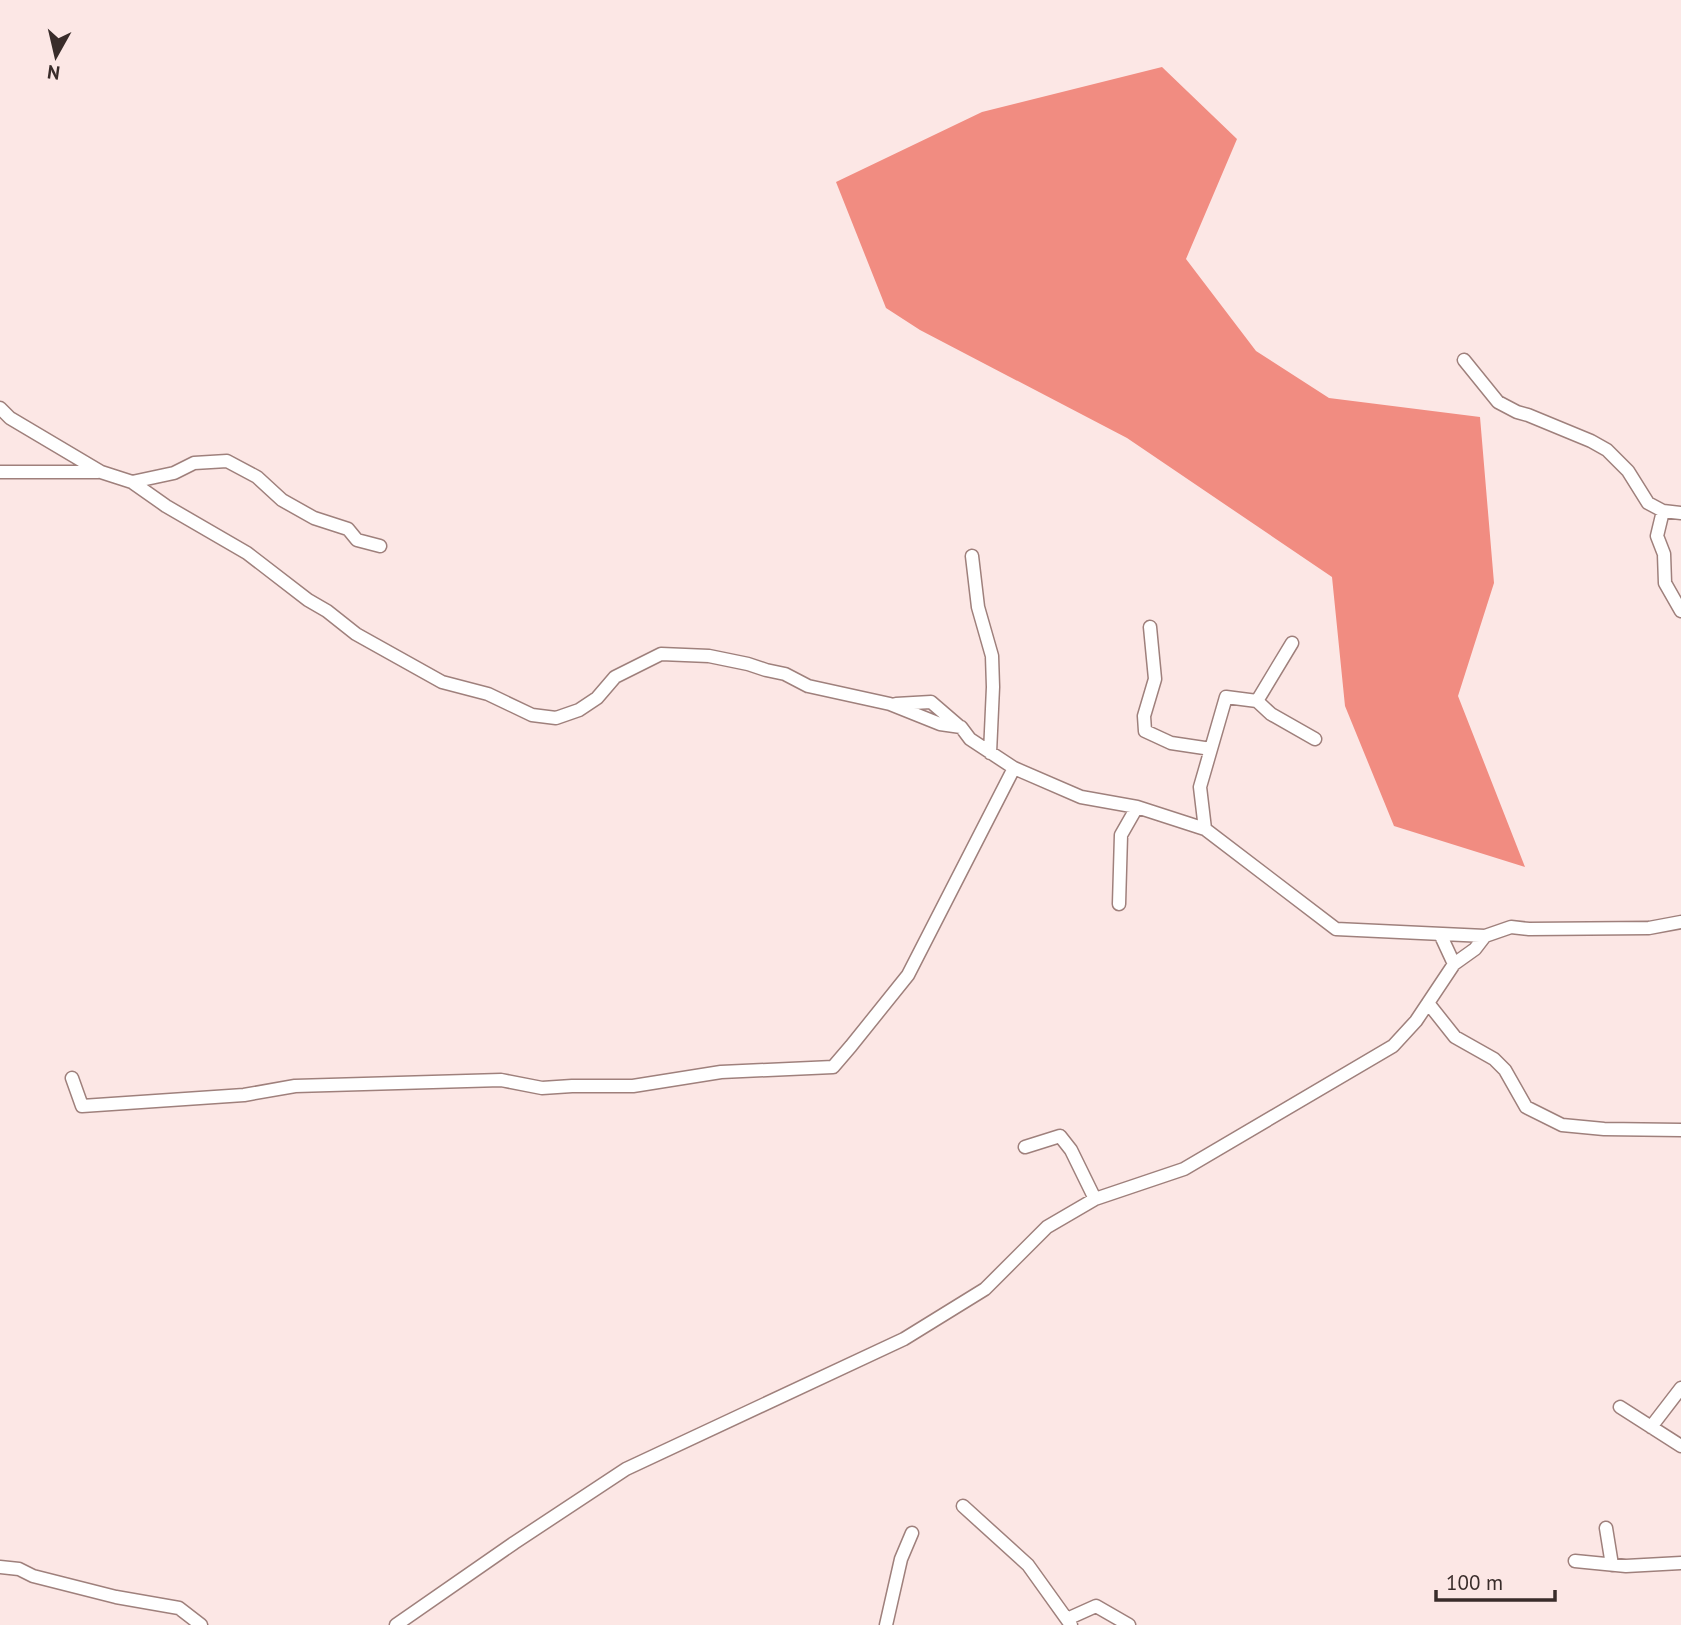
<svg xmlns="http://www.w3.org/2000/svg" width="1681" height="1625" viewBox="0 0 1681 1625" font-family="'PT Sans',sans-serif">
	<rect width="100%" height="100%" fill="#fce7e5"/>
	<path fill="#f18c81" d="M1162 67 1237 139 1186 259 1256 351 1329 398 1480 417 1494 583 1458 696 1525 867 1394 826 1345 706 1332 577 1127 438 920 330 886 308 836 182 982 112Z"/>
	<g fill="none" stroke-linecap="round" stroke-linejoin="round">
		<defs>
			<path id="minor" d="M1464 360 1498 402 1517 412 1528 415 1591 441 1607 450 1628 471 1648 503 1663 511 1681 513
				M0 408 10 418 101 472 132 482 166 506 247 553 308 600 327 611 356 634 442 682 488 694 532 715 556 718 579 710 597 698 615 677 661 654 709 656 748 664 766 670 785 674 808 686 890 704 940 724 961 727 970 739 1014 768 1081 797 1137 807 1205 829 1336 929 1485 936
				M0 472H98
				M132 482 174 473 194 463 227 461 257 477 282 500 314 518 348 529 357 540 380 546
				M1663 511 1657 536 1664 554 1665 583 1681 611
				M972 556 978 607 992 656 993 687 990 753
				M1150 627 1155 679 1144 716 1145 731 1171 743 1211 749
				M1257 701 1292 643
				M896 704 931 702 960 727
				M1205 829 1200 787 1226 697 1257 701 1271 714 1315 739
				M1119 904 1121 835 1137 807
				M1438 934 1441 936 1454 964
				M1428 1003 1455 1037 1494 1059 1505 1070 1526 1107 1562 1125 1604 1129 1681 1130
				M72 1078 82 1106 244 1095 295 1086 501 1080 542 1088 572 1086H633L721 1072 833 1067 851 1046 908 975 1014 768
				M1025 1147 1060 1136 1071 1150 1095 1199
				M1620 1407 1681 1446
				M1651 1427 1681 1388
				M963 1506 1028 1565 1071 1625
				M1606 1528 1612 1565
				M1575 1561 1626 1566 1681 1563
				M0 1567 19 1569 33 1576 116 1597 179 1608 201 1625
				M1067 1619 1096 1606 1129 1625
				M396 1625 514 1543 626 1469 904 1339 985 1289 1047 1227 1095 1199 1184 1169 1393 1046 1416 1021 1454 964 1475 949 1485 936 1511 927 1529 929 1649 928 1681 922
				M886 1625 901 1559 912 1533"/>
		</defs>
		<use href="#minor" stroke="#9f807c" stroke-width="15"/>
		<use href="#minor" stroke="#fff" stroke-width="12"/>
	</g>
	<g transform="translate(56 56) rotate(188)" stroke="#fce7e5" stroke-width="5" paint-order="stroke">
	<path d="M0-5L12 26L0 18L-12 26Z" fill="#392c2a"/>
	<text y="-10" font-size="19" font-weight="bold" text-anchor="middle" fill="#392c2a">N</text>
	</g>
	<path d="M1436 1590v10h119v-10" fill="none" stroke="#392c2a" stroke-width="3.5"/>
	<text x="1446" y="1590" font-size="21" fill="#392c2a" stroke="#fce7e5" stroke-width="5" paint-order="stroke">100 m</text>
</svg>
